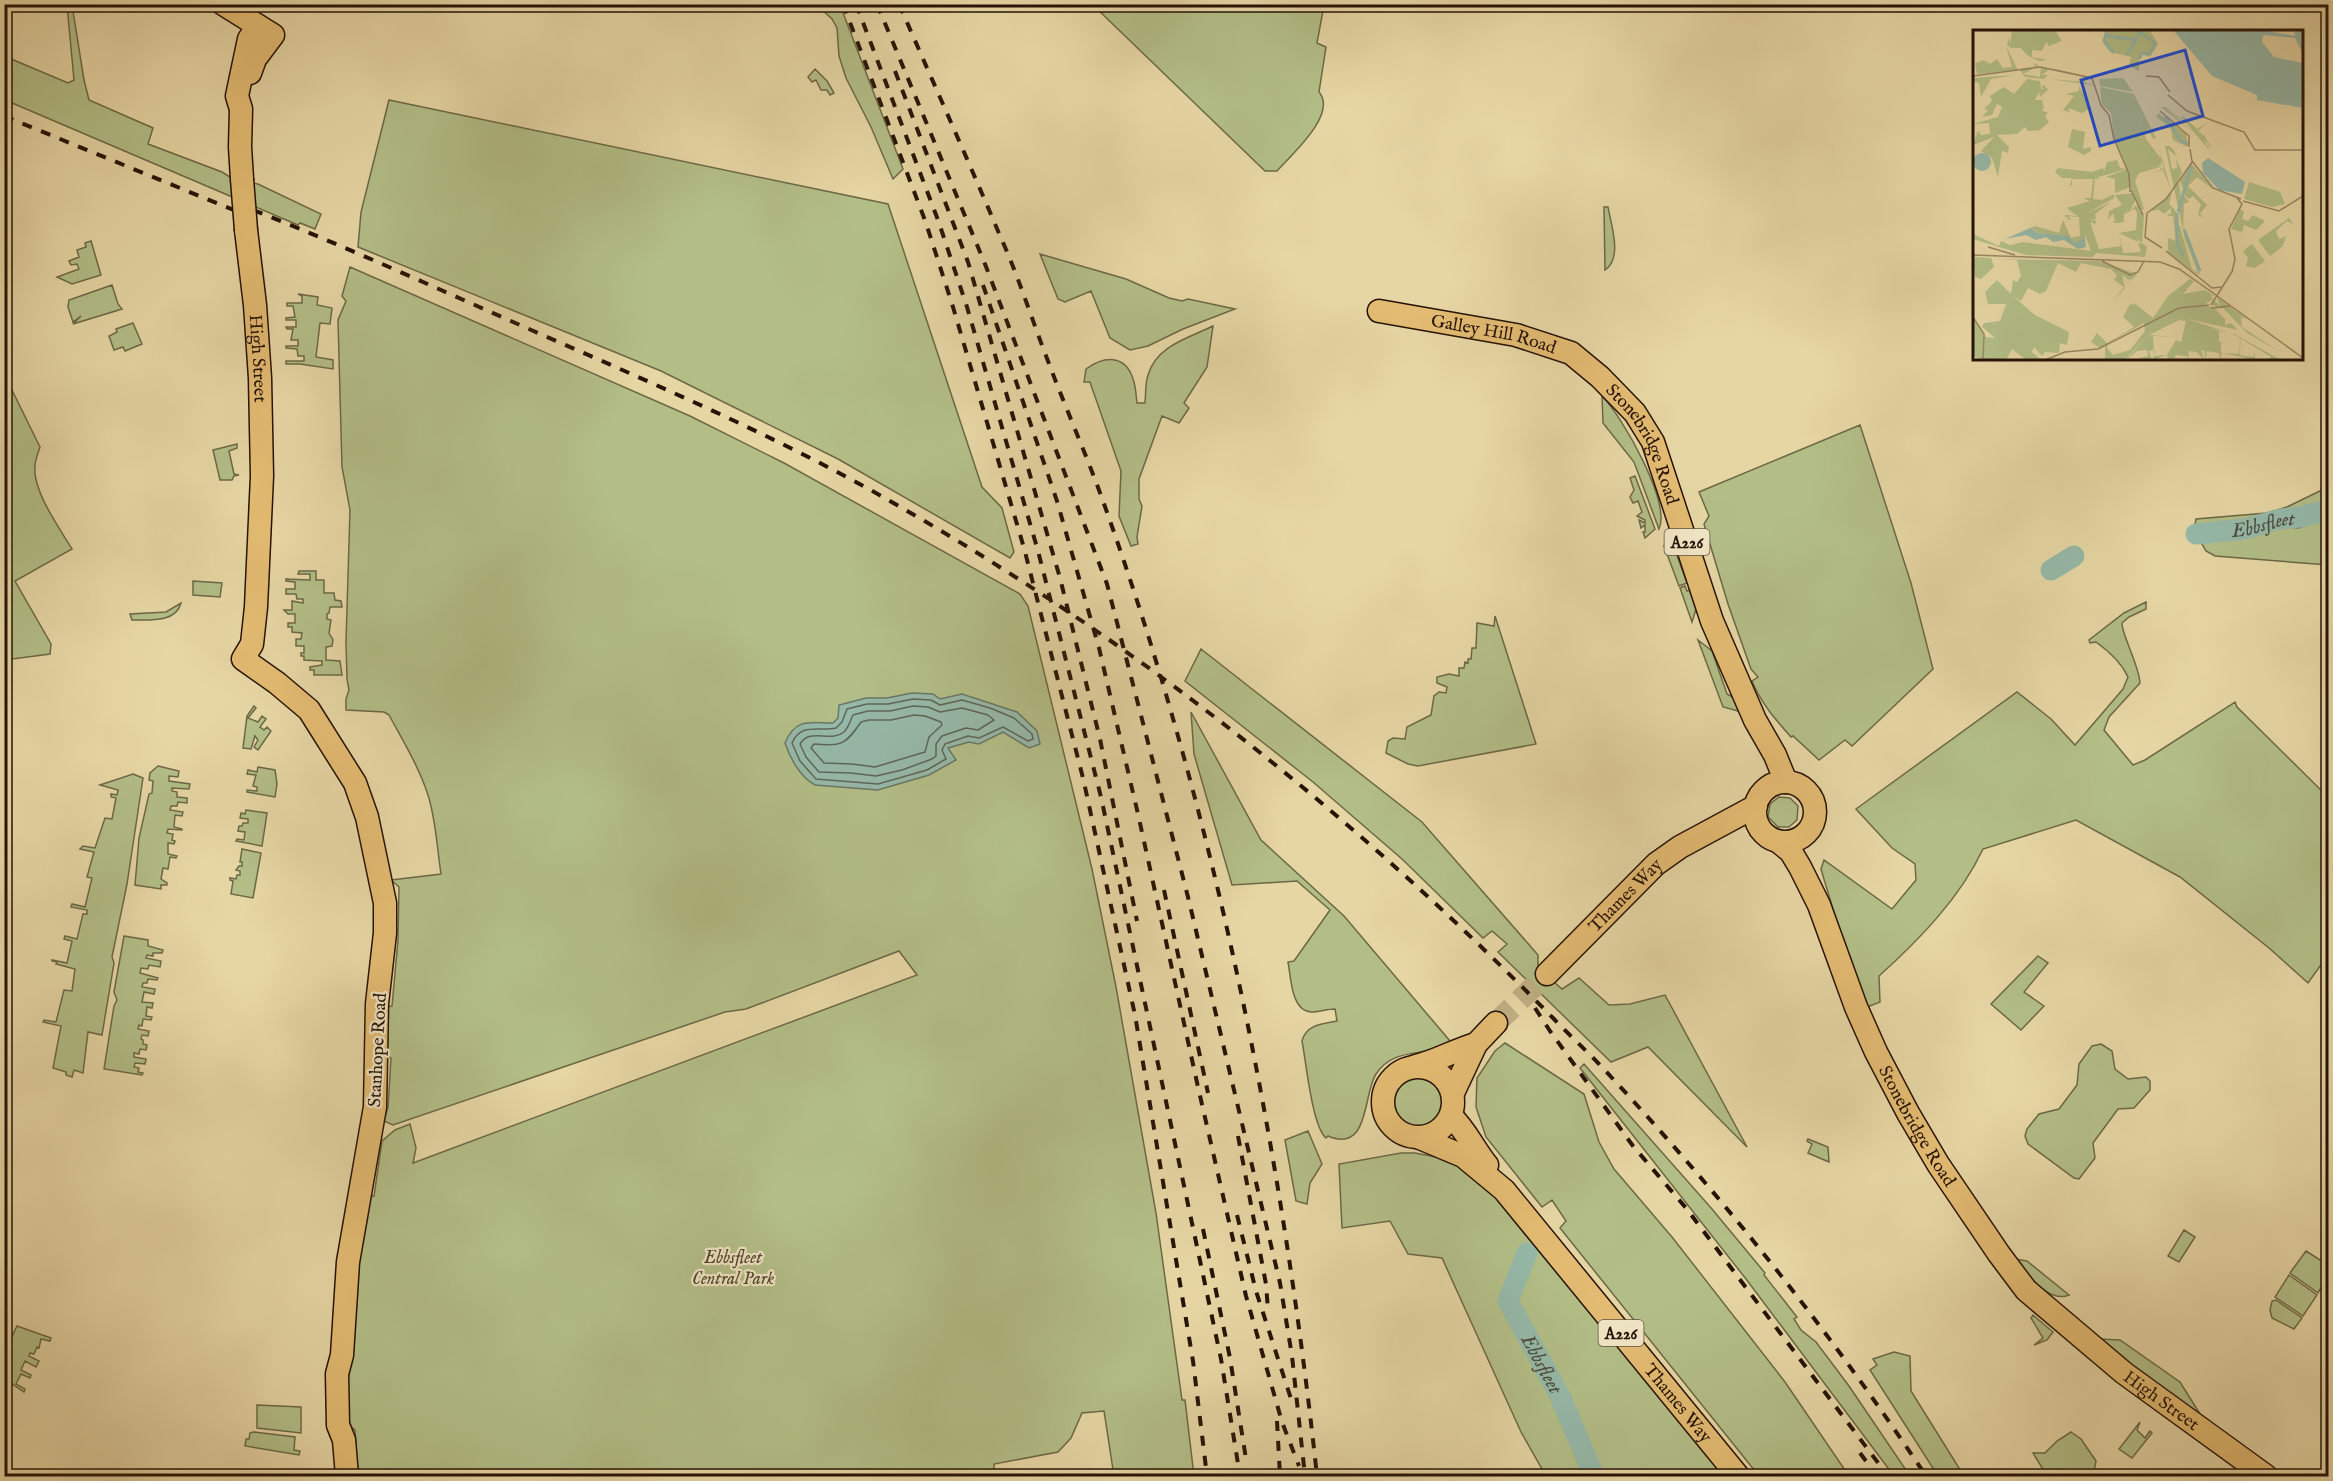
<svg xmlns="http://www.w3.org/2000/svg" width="2333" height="1481" viewBox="0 0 2333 1481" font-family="'IM FELL English',serif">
	<rect width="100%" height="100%" fill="#e6d6a4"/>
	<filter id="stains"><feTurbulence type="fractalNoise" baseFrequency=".00333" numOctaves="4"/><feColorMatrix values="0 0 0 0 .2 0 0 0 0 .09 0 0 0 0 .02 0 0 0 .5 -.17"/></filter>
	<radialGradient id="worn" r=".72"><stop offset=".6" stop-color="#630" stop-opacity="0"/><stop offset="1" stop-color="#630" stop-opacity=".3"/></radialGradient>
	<path fill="#b3be87" stroke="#6c6846" stroke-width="1.5" d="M67 5H72L84 80 89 100 153 128 148 144 222 172 233 179 258 184 321 214 315 229 300 223 298 225 5 100 4 56 68 83 74 80Z
		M817 5H840L903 169 893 179 871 127 846 78 839 56 837 28 832 19Z
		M1093 5H1324L1317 43 1326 47 1319 92C1338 114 1291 155 1277 171H1265Z
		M815 69 827 81 834 93 830 95 827 90H821L816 80 812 82 808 77Z
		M389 100 888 204 982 487 1002 508 1014 552 1010 558 838 459 661 371 358 247 361 212Z
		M1604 207H1608C1611 225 1623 258 1605 270Z
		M91 241 101 275 72 284 57 277 79 269 77 264 71 265 69 261 79 257 77 250 86 247 85 243Z
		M1040 254 1126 279 1169 298 1182 301 1188 299 1235 309 1183 329 1148 346 1130 350 1110 338 1091 291 1065 302 1058 299Z
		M350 267 690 416 784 463 1020 594 1028 606 1092 869 1116 987 1156 1213 1182 1400H1185L1194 1476H1114L1104 1411 1082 1413 1071 1438 1058 1452 994 1464V1476H358L355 1430 348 1425C346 1347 357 1273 369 1197L374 1196 382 1141 395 1130 410 1124 416 1148 413 1163 917 975 899 951 746 1009 725 1012 393 1125 384 1121 388 1107 391 1058 387 1055 386 1007 392 1006 398 940 399 887 391 880 441 874C437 848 436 820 428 795 419 767 403 741 389 715L384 712 346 710V699L349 690 347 679 346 642 350 510 342 467 338 320 346 301 342 296Z
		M112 285 118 304 122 309 73 324 81 316 73 322 68 307 69 300Z
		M298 294 318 297 317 305 332 308 330 324 320 323 316 357 333 360V369L300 364H286V361H304V356H298L297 349 286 348V346H298V340H291L293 329H287L286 327H296V320H286V318L295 317 293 306H287V303H302V296Z
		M133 323 142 344 125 351 123 347 114 350 109 336 117 332 116 329Z
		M1213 326 1207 367 1184 403 1189 408 1179 423 1162 416 1139 479V499L1142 506 1137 537 1138 544 1131 546 1119 516 1121 471 1091 385 1090 382H1084L1086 369C1104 356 1125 354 1133 379 1136 387 1136 396 1137 403H1145C1146 394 1145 384 1148 375 1157 345 1189 338 1213 326Z
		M4 370 9 384 40 447C38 453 35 460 35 466 32 490 60 529 72 549L15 581 51 644 50 654 5 660Z
		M1602 396C1622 416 1671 502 1659 529L1634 462 1603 423Z
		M1860 425 1911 583 1933 669 1852 746 1845 740 1819 760 1793 736 1791 737C1775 719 1761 703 1752 681L1758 677 1751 669 1728 604 1704 524 1709 516 1699 492Z
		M237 444V448L229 451 234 474 239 475 234 476 232 480H220L213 450Z
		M1635 476 1655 529 1645 538 1643 532H1645V525L1641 528 1639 520 1645 523V520L1637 516 1642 512 1638 501 1633 503 1630 497 1634 490 1630 478Z
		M2328 487V565L2215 556 2206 551 2194 530 2196 519 2267 513 2287 507Z
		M1664 546 1672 547 1675 550 1687 583 1679 586Z
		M299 571H316V580H324V593H334L335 600 341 601 342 607H330L329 613 327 614V619L331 620 329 633 333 640 332 646 326 647V660L340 661 342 675H314V670H310V667L322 665V661L304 660V656H301V653H304V646H296V639H301L302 633 292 632V627H288V623H295V614H288L284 610H292V601L303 603V599H297L296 594H286V589H295V582L286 581V579L310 580V574H298Z
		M193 581 222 583 220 597 193 595Z
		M1685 586 1687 591 1690 590 1696 609 1692 622 1680 588Z
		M2146 602V609L2129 617 2122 623C2121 633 2139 665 2140 683L2109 717 2104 730 2133 765 2145 760 2235 702 2237 707 2328 797V955L2308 983 2269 948 2180 877 2076 820 1983 849C1960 898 1919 940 1879 976L1880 1002 1867 1007 1843 942 1823 876 1821 869 1824 860 1892 909 1916 880 1915 864 1892 848 1856 809 2017 692 2051 719 2075 745 2123 689 2128 677C2121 662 2110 652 2096 642L2090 643 2089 640 2124 613Z
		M181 603C176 623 149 620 132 620L130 614 166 612Z
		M1495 616 1536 744 1418 766 1408 764 1386 753 1388 741 1393 738 1405 739 1407 727 1431 715 1434 696 1439 692 1446 693 1447 687 1437 683V677L1449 674 1459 676V668H1464L1465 662 1468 663V659H1471L1472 648H1476L1477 623 1494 626Z
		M1698 640 1712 651 1727 694C1736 698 1738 702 1738 711L1723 707Z
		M1201 649 1422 822 1538 955V968L1562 989 1579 978 1609 1005 1630 1004 1665 995 1747 1147 1648 1047 1611 1062 1498 952 1507 944 1492 931 1483 938 1402 859 1313 782 1185 681Z
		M254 706 256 708 248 718 258 722 262 716 266 719 260 727 264 730 267 727 271 731 258 750 254 747 258 740 255 736 251 749 243 748 247 716Z
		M1191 712 1261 840 1344 916 1450 1041C1427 1059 1395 1045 1376 1074 1363 1093 1370 1154 1328 1136L1326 1138C1312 1126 1306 1061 1302 1041 1306 1024 1323 1024 1337 1021L1335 1009C1327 1009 1319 1012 1311 1012 1291 1011 1291 977 1288 962L1294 961 1330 910 1297 881 1232 885 1194 754Z
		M158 766 179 771 178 777 169 776V781L190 784 189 789 172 788V791L177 792V797L187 798V803L178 802 177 806H171L170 810 183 812 182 816 175 815 174 827 182 829V830L168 829 167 833 173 834 172 840 175 841 174 844 168 843V854L177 856 176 858 170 857 168 869 163 868 161 879 167 883V885H161V889L135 885 139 838 149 794 152 793 153 781 149 780 150 773Z
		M258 767 275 770 277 784 275 797 247 792V790L257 791V787L253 786 256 775 247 774 248 770 257 772Z
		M133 774 143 778 127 884 112 957 114 963 102 1035 88 1032 83 1073 74 1070 72 1077 66 1075V1072L53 1068 61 1026 43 1022 44 1020 56 1022 64 990 72 991 75 969 56 964 57 962 52 961V960L67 963 72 941 64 939 65 936 77 939 83 914H87V910L71 907 72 904 85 907 92 878 87 877 94 852 80 849 83 846 95 848 105 818 112 819 116 798 111 797V794L117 795 118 790 100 785Z
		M1779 797 1790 798 1798 806 1797 820 1789 827H1778L1768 817 1770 804Z
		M246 810 267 813 262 846 236 841 237 839 244 840 245 832 238 831 239 826H242L243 823H248V819L240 818 241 813 245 814Z
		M242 849 261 853 253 898 231 894 233 881 230 880V878L236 879 237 875H240V871L236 870 239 866H242V862H240Z
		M124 936 148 940V946L163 950 162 953H153V956L147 955 146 958 161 961 160 967 149 965 148 969 141 968 140 973 158 978 157 980 148 979 147 983H143L142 987 155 989 154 994 144 992 142 1002 153 1003 152 1008 147 1007 146 1016 152 1017 151 1020 143 1019 142 1026 139 1025 138 1029 149 1031 148 1036 142 1035 141 1039 143 1040V1044L147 1045 146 1050 140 1049 139 1054 134 1053V1057L146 1059 145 1064 135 1063 134 1067 139 1068 138 1072 143 1073 142 1075 104 1069 114 1006 117 1000 114 992Z
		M2038 956 2048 963 2024 992 2044 1006 2021 1030 1991 1004Z
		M1505 1043 1584 1094 1599 1142 1614 1169 1672 1237 1785 1382 1849 1476H1759L1560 1228 1566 1221 1552 1200 1542 1207 1486 1137 1476 1107 1477 1078 1495 1051Z
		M2101 1044 2112 1051 2115 1069 2128 1079 2146 1077 2150 1081V1090L2134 1108 2118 1109 2093 1143 2095 1158 2079 1179 2074 1178 2028 1144 2025 1136 2027 1129 2039 1114 2059 1109 2077 1085 2079 1064 2092 1046Z
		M1584 1064 1712 1209 1765 1273 1764 1275 1797 1317 1794 1319 1801 1330 1816 1342 1849 1386 1910 1476H1894L1746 1279 1580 1068Z
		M1394 1102a25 25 0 1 1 50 0a25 25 0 1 1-50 0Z
		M1308 1131 1322 1164 1310 1183 1307 1204 1296 1201 1285 1140Z
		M1808 1139 1828 1147 1829 1162 1808 1153 1812 1144 1807 1141Z
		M1401 1153H1415L1467 1163 1730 1476H1546L1521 1432 1442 1258 1408 1254 1390 1221 1342 1228 1339 1164Z
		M2184 1230 2195 1237 2179 1262 2168 1256Z
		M2306 1251 2328 1265V1276L2318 1293 2290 1273Z
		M2015 1259 2027 1261 2069 1295C2048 1304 2028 1273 2014 1260Z
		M2289 1275 2317 1295 2303 1316 2275 1297Z
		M2276 1300 2302 1318 2294 1329 2272 1318 2270 1310 2272 1301Z
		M2033 1315 2053 1332 2047 1340 2034 1345 2043 1338 2031 1318Z
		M17 1326 51 1338 50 1341 41 1339 39 1348 37 1347 34 1354 30 1353 29 1356 39 1361 36 1367 25 1361 21 1370 31 1375 30 1378 21 1374 16 1384 25 1389 24 1392 5 1379V1351Z
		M2099 1339 2120 1340 2180 1382 2205 1422 2193 1415Z
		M1894 1352 1910 1356 1911 1391 1964 1476H1938L1870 1370 1877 1365 1873 1359Z
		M257 1405 301 1407V1433L257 1428Z
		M2140 1422 2137 1430 2145 1438 2150 1431 2152 1433 2132 1458 2119 1449Z
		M253 1432 295 1437 294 1450 300 1451 299 1455 245 1446 246 1439H249L250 1433Z
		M2071 1432 2081 1439 2096 1461 2093 1476H2047L2033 1453H2045L2057 1441Z"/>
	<path fill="#96b9a9" stroke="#697768" stroke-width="1.5" d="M2328 503V518L2298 528 2281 526 2280 519 2283 515H2295Z
		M912 693 933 694 940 699 962 694 1017 712 1037 731 1040 744 1029 748 1003 732 979 744 969 742 948 748 956 760 929 775 878 790 815 785C800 777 790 758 785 743 796 717 811 723 833 723L838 718 839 705 866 698H887Z"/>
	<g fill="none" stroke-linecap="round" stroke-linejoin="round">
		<path stroke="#5e6658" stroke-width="1.5" d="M913 699 931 700 940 705 962 700 990 708 1014 718 1032 734 1033 739 1028 741 1003 727 979 738 968 736 945 744 942 750 946 759 927 770 878 784 816 779 800 761 792 743C801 722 819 732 836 728L842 722 847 709 867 704H888Z
			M913 706 928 707 940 712 962 708 988 715 994 720 978 730 966 728 942 736 936 744V756L932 759 902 770 876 776 851 773 819 772 806 757 800 744C810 727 831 743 844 732 849 727 850 721 853 715L868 711H890Z
			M914 715 925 716 941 722 942 725 929 737 925 752 875 767 852 764 824 763 811 748 814 744C842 747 846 744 861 722L869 720H891Z"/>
		<g stroke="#96b9a9" stroke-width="21">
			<path id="s1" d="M2196 534 2245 529 2280 519 2300 517 2328 510"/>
			<path d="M2051 570 2074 556"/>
			<path id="s2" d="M1527 1253 1508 1301 1560 1396 1594 1476"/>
		</g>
		<path stroke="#bfaf84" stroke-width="22" stroke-dasharray="22 11" stroke-linecap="butt" d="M1496 1023 1547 974"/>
		<defs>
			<g id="major">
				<path d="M223 4 273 35 255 59 250 73"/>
				<path d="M242 179 240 147 241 109 237 96 249 39 258 26"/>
				<path id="s3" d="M246 230 255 305 260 378 262 476 256 607 252 644 243 659 277 683 309 710 355 783 367 817 385 903V933L377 1004 375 1107 348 1262 342 1355 337 1374 338 1425 344 1440 347 1476"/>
				<path id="s4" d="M1379 311 1516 335 1571 353 1600 377 1635 413 1653 442 1712 621 1755 720 1775 755 1786 782"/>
				<circle cx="1785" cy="812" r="30"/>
				<path id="s5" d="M1779 842 1791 852 1800 867 1819 905 1856 1007 1876 1052 1908 1113 1938 1164 1999 1254 2026 1290 2124 1373 2266 1476"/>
				<path id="s6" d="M1547 974 1656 864 1680 847 1756 806"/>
				<path d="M1416 1066C1437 1061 1455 1050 1476 1044"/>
				<circle cx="1418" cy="1102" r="35"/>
				<path d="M1453 1093 1476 1044 1496 1023"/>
				<path d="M1451 1116C1466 1130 1474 1149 1487 1165"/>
				<path id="s7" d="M1420 1138 1463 1156 1504 1190 1738 1476"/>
			</g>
		</defs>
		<use href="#major" stroke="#251306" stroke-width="25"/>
		<use href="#major" stroke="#e3bb72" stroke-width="22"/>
		<path stroke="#251306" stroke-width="4" stroke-dasharray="10 10" stroke-linecap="butt" d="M843 4 926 223 953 307 1024 548 1083 778 1135 1015 1193 1361 1207 1476
			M856 4 938 220 967 307 1038 551 1101 797 1221 1359 1240 1476
			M877 4 985 264 1107 584 1188 897 1280 1283 1292 1356 1305 1476
			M899 4C933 82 968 160 1001 238 1019 278 1032 320 1048 361 1064 404 1083 447 1099 490 1214 807 1281 1142 1317 1476
			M895 71 968 262 1060 578 1100 739 1137 921
			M4 116 236 211
			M253 210C347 247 438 289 529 329 654 384 779 437 897 505 1142 646 1357 818 1554 1019 1569 1035 1585 1049 1600 1065 1720 1193 1829 1330 1926 1476
			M983 285 1057 501 1099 648 1138 814 1198 1087 1246 1296 1282 1422 1299 1466
			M1164 890 1208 1093
			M1535 1008 1550 1031 1633 1146 1686 1208 1888 1476
			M1238 1136 1266 1284 1268 1310
			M1237 1215 1256 1291 1292 1402
			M1203 1229 1230 1358 1246 1459
			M1277 1421 1280 1476
			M1860 1453 1877 1476"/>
		<defs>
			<path id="major-bridge" d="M242 179 246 230"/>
		</defs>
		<use href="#major-bridge" stroke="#251306" stroke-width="25" stroke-linecap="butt"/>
		<use href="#major-bridge" stroke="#e3bb72" stroke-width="22"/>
	</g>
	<g text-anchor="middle" stroke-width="4.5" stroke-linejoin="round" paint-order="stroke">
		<g fill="#efe4c4" stroke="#62523f" stroke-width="1.5">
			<rect x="1664.5" y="529" width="45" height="26" rx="4.5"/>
			<rect x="1598.5" y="1320" width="45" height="26" rx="4.5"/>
		</g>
		<g font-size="16" font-weight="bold" fill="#251306">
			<text x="1687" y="548">A226</text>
			<text x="1621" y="1339">A226</text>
		</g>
		<g font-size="18" fill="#251306" stroke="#efe4c4">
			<text dy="6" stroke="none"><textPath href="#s4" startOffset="117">Galley Hill Road</textPath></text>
			<text dy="6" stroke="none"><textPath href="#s3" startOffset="129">High Street</textPath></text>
			<text dy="6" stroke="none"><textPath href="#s4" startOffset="316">Stonebridge Road</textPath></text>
			<text dy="6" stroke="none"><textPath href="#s6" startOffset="111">Thames Way</textPath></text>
			<text transform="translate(377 1050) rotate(-87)" y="6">Stanhope Road</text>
			<text dy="6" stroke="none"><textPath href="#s5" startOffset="318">Stonebridge Road</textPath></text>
			<text dy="6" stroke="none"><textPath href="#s5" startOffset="690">High Street</textPath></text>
			<text dy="6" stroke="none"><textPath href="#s7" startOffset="375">Thames Way</textPath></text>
		</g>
		<g font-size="18" font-style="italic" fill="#50462d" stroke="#efe4c4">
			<text x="733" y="1263">Ebbsfleet<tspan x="733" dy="21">Central Park</tspan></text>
		</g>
		<g font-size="20" font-style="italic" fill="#4d4d3f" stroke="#efe4c4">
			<text dy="7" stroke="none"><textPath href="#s1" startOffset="68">Ebbsfleet</textPath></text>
			<text dy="7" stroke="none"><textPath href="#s2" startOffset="123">Ebbsfleet</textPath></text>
		</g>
	</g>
	<g transform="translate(1973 30)">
		<rect width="330" height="330" fill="#e6d6a4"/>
		<path d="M39 0H86L83 2 89 11 76 16 73 12 69 21 59 20V27L75 30 66 31 54 25 48 18H38L34 15 36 7 37 16ZM133 0H176L185 13 183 18 176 27 170 24 166 29V41L156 36 158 27 137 22 130 13ZM33 16 45 40 62 37 61 33 66 36 50 44 67 47 68 38 83 39 109 45 113 53 125 56 77 49 112 52 108 45 76 39 69 45H75L71 49 52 47 47 40 4 44 2 33 11 30 17 34 24 29 30 38 39 37ZM42 45 18 49 8 67 6 53 0 52V48ZM150 48 160 62 127 56 126 49ZM54 49 67 51 68 59H70L69 56 71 55 75 60 67 67 66 62 62 70H69L71 79 68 80 75 83 72 86 76 92 67 100 55 101 52 97 44 104 24 105 36 117 35 123 29 121 25 147 19 128 8 121 21 107 0 115 5 101 8 105 17 104 16 93 0 94 25 87 29 77 24 74 19 85 9 87 15 80 11 79 19 71 17 66 31 57 41 64ZM106 56 118 78 109 83 95 78 97 82 90 80 101 66 93 64 106 61ZM127 57 161 64 183 108 180 109 175 99 171 102 173 109 189 130 188 135 175 137 186 136 191 140 186 118 198 160 190 140 179 143 188 140 187 137 166 143 162 151 171 179 166 181 163 169 157 181 151 184V192L144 193 139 192 142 191 140 183 135 190 136 181 149 175 142 165 161 163 157 157 142 163V149L133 147 155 139 125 147 126 150 122 148 120 169 129 170 141 164V168L113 184 138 172 122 184 123 189H118L123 191 122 195 118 191V195L126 219 148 216 147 205 150 223 168 222 164 209 174 217 172 227 123 223 120 227 53 225 0 209V204L26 216 28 211 37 215 50 212 118 221 111 202 112 209 106 213 99 212 96 206 66 203 57 198 62 196 86 203 90 190 98 208 107 206 106 187 96 186 98 190 93 189 96 187H92V185L104 186 94 178 117 171 110 168H118L120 149H99V155L97 156 99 148H89L82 142 85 138 119 142 130 138 131 142 134 132 144 130 147 138 154 139 141 107 138 83 129 74ZM188 77H192L217 95 208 87 210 86 224 99 235 92 225 101 231 106 234 104 232 107 241 121 230 108 238 122 215 95 193 78 221 103ZM185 83 213 104 215 117 200 110 198 98 183 87ZM99 99 112 102 110 119 118 117V121L111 125 95 117ZM192 116H196L201 120 203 126 195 119 199 139 204 138 203 128 209 142 202 156 206 153 208 168 211 166 216 172 211 174 210 199 227 243 225 245 195 222V208L203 211 200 186H196L194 184H198V178L191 184 186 180 176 181 199 163 196 174 202 180 219 239 225 243 212 209ZM218 133 242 161 224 147 215 156 234 175 227 184 231 188 225 185 228 174 220 166 216 169 213 167 207 151ZM276 152 307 162 312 174 299 177 271 169ZM163 175 171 186 169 214 146 203 163 200 164 183 162 179 158 181ZM267 179 271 182 269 189 275 191 280 185 292 191 283 200 271 195 269 202 258 199ZM316 188 320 194 314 191 303 201 306 209 313 206 310 216 297 226 285 210ZM279 214 292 231 282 238 273 236 275 228 270 221ZM0 227 18 228 21 237 8 249 2 247ZM19 229 126 231 164 244 154 256 160 248 156 250 149 245 152 258 140 271 151 257 141 250 144 245 138 239 108 233 103 242 85 233 73 261 67 264 55 258 48 271 40 266 62 285 96 302 94 315 87 313 86 323 72 322 69 326 61 317 59 322 68 330H53L39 319 33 330H10L0 326V288L13 307 22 308 9 297 11 293 27 291 33 274H15L12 262 24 250 38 264 40 250 44 252 48 246 44 230ZM217 249 221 251 210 264 232 260 242 266 237 265 240 269 231 275 244 279 248 278 239 275 241 270 247 276 244 267 274 289 268 287 269 297 305 321 274 303 250 278 243 280 252 289V295L258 293 265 300 214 289 263 305 308 330H292L298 327 267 308 271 326 280 327 282 322V330L249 323 247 330 246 323 234 321 232 330V321L228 320 231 330 224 322 216 321 215 329 223 330H214V326L203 325 201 330H195L194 325 180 330 182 320 176 321 179 330 166 328 175 326 174 320 164 321 153 330 184 294 152 330H128L132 328V316L127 318 118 312 124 303 134 313 161 297 150 287 157 274 162 275 160 272 180 288 195 266ZM206 290 213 291 208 312 203 310 194 325 181 326 180 306 203 307 176 305ZM171 293 172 301 157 320 140 325 134 318 135 313ZM232 297 254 302 266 307 271 326 267 325 266 313 246 312V301ZM248 312 266 313V324L248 323Z" fill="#b3be87" fill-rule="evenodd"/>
		<path d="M200 0H289L322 6 321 0H330V24L322 8 290 5 289 12 301 27 330 33V78L284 70V65L239 46ZM0 132a9 9 0 1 1 18 0a9 9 0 1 1-18 0ZM235 128 272 152 269 164 246 160 230 143 229 133ZM57 198 65 203 96 206 101 213 110 209 111 202 113 217 105 219 91 210 80 212 73 207 63 210 53 205 32 209Z" fill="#96b9a9"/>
		<path fill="none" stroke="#96b9a9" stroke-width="3" d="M134 0 131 11 141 23M163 0 182 13 177 24 169 23 166 29M133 6 163 10M154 25 166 4M192 87 208 111 215 114M205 182 218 137M204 183V213L210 225M211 199 227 241"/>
		<path fill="none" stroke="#998865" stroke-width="1.5" d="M0 46 67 37 119 48 120 52M173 46 186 47 197 62M119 48 128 75M195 65 214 81 271 102 282 120H330M127 74 136 85 141 109 156 144 157 162M187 81 216 106V117M217 119 219 131 240 158 268 169M158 160 170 185M270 171 306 181 330 166M174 183 193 169 220 131M174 183 172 207 189 218M15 217 42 225M193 221 239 258 250 257M0 225 187 232 206 239 243 265M129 231 157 245 165 242 171 231M259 242 262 229 256 199 269 174 264 168M244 266 330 328M238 275 260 240M238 278 257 276M0 287 11 304 10 330M72 330 92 322 125 319 206 278 236 275"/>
		<path fill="#1d4ed8" fill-opacity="0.15" stroke="#1d4ed8" stroke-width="3" d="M212 20 230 86 127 116 108 50Z"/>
		<rect width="330" height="330" fill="none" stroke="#251306" stroke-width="3"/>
	</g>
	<rect width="2333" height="1481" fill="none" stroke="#e6d6a4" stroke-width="24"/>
	<rect x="6" y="6" width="2321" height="1469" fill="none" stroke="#251306" stroke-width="3"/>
	<rect x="12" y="12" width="2309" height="1457" fill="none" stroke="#251306" stroke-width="1.5"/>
	<rect width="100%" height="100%" filter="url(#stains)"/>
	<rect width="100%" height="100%" fill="url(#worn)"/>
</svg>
